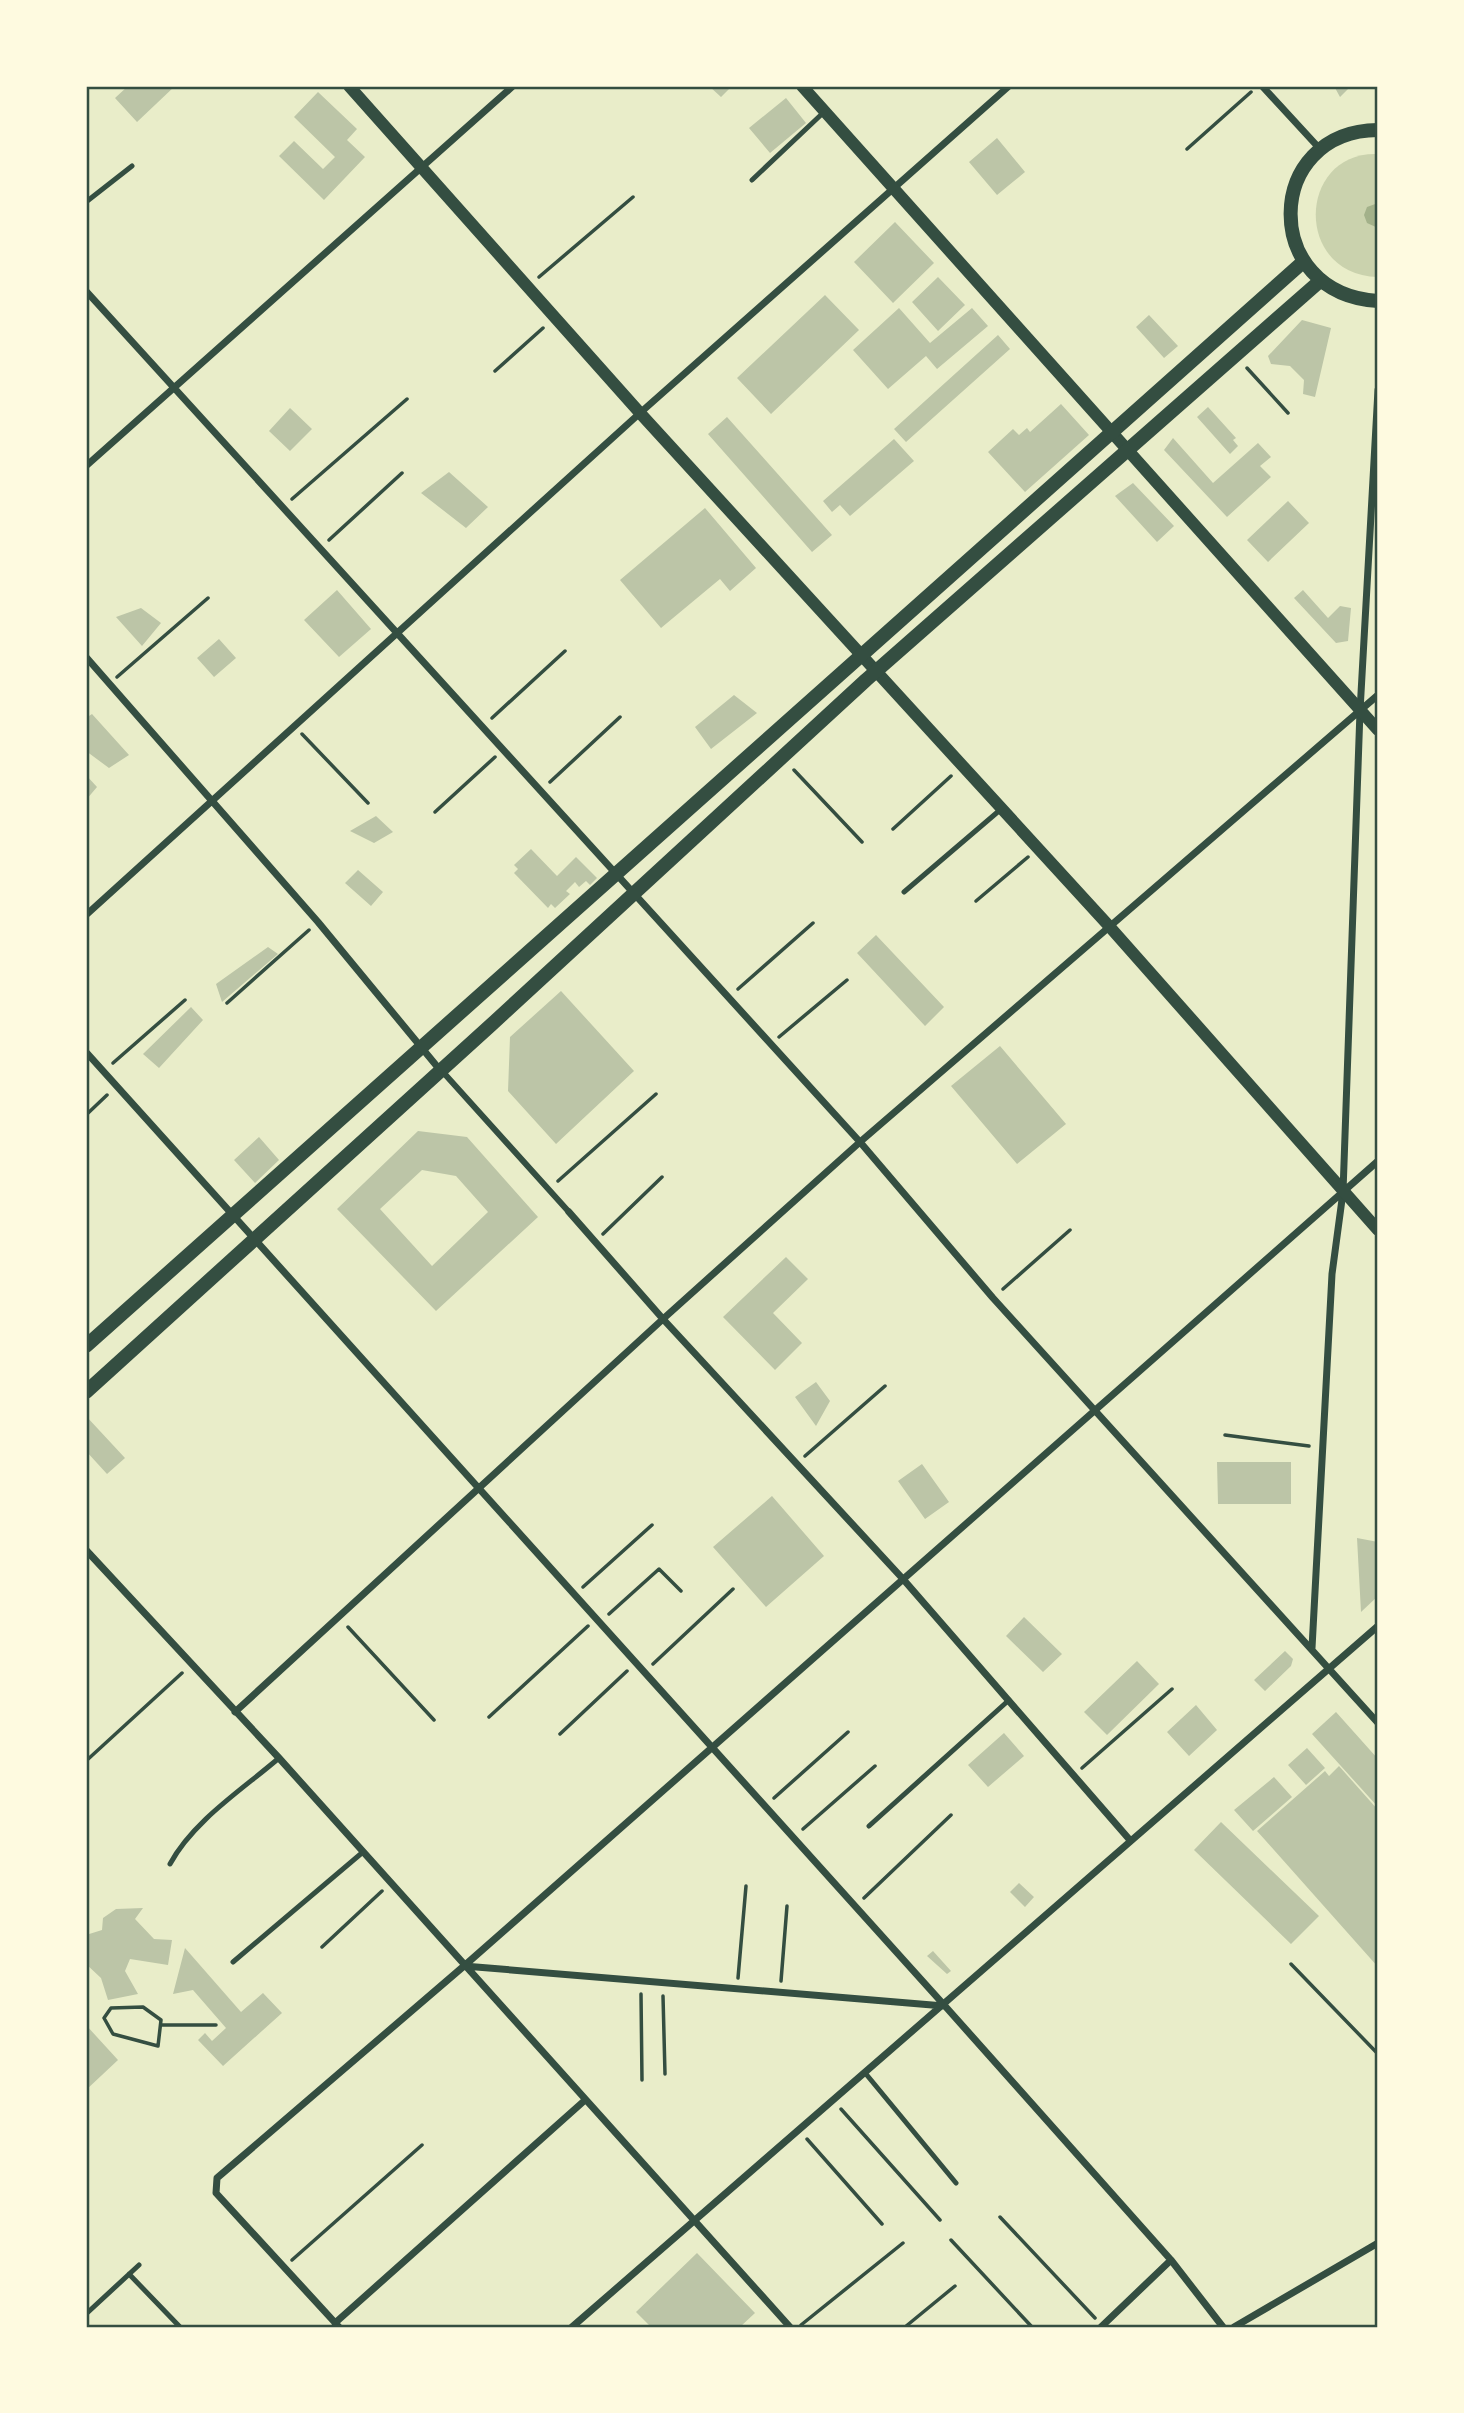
<svg xmlns="http://www.w3.org/2000/svg" width="1464" height="2413" viewBox="0 0 1464 2413" font-family="'Noto Serif',serif">
	<rect width="100%" height="100%" fill="#e9edc9"/>
	<path fill="#cad2ad" d="M1378 154V277C1293 275 1297 151 1378 154Z"/>
	<path fill="#a3b18a" d="M1378 203V228L1367 223 1364 215 1367 207Z"/>
	<path fill="#bcc5a7" fill-rule="evenodd" d="M128 86H175L137 122 115 98Z
		M709 86H732L721 97Z
		M1334 86H1351L1340 97Z
		M318 92 357 129 347 140 365 157 324 200 279 156 294 141 323 169 335 157 294 117Z
		M786 98 806 123 770 153 749 128Z
		M997 138 1025 172 997 195 969 162Z
		M895 222 934 263 893 303 854 262Z
		M938 277 965 305 938 331 912 302Z
		M825 295 859 330 771 414 737 378Z
		M899 308 930 343 972 308 988 326 937 369 926 356 888 389 853 350Z
		M1149 315 1178 346 1164 358 1136 327Z
		M1302 320 1331 328 1315 397 1303 394 1304 380 1290 366 1271 364 1268 356Z
		M998 335 1010 349 906 442 894 429Z
		M1061 404 1089 435 1025 492 988 452 1013 429 1019 435 1027 428 1030 432Z
		M1208 407 1236 438 1233 440 1238 446 1230 454 1197 417Z
		M290 408 312 429 290 451 269 431Z
		M727 417 832 535 812 552 708 434Z
		M1173 438 1213 483 1258 443 1271 457 1260 466 1271 477 1227 517 1164 450Z
		M894 439 914 461 850 516 840 505 832 512 823 501Z
		M449 472 488 507 466 528 421 493Z
		M1133 483 1174 526 1157 542 1115 496Z
		M1288 501 1309 523 1268 562 1247 540Z
		M705 508 756 568 730 591 720 579 661 628 620 580Z
		M337 590 371 629 339 657 304 620Z
		M1303 590 1328 618 1340 606 1351 608 1348 641 1336 643 1294 598Z
		M141 608 161 623 142 646 116 617Z
		M219 639 236 658 214 677 197 658Z
		M734 695 757 713 711 749 695 727Z
		M92 714 129 755 109 768 86 751V718Z
		M86 775 97 787 86 800Z
		M376 816 393 832 374 843 350 831Z
		M531 849 557 876 576 857 597 878 590 885 586 881 579 887 575 882 566 891 570 894 555 908 551 904 548 908 514 873 518 869 514 865Z
		M358 870 383 892 371 906 345 883Z
		M876 935 944 1007 925 1026 857 953Z
		M268 947 278 954 222 1002 216 984Z
		M561 991 634 1071 556 1144 508 1091 510 1037Z
		M191 1007 203 1020 159 1068 143 1054Z
		M1000 1046 1066 1124 1017 1164 951 1086Z
		M418 1131 467 1137 538 1217 436 1311 337 1209ZM422 1170 456 1176 488 1212 432 1266 380 1209Z
		M259 1137 279 1160 255 1183 234 1160Z
		M786 1257 808 1279 773 1313 802 1343 775 1370 723 1317Z
		M816 1382 830 1401 816 1426 795 1397Z
		M86 1416 125 1458 107 1474 86 1451Z
		M1217 1462H1291V1504H1218Z
		M922 1464 949 1502 925 1519 898 1481Z
		M772 1496 824 1556 766 1607 713 1547Z
		M1357 1538 1378 1542V1596L1361 1612Z
		M1024 1617 1062 1654 1043 1672 1006 1636Z
		M1285 1651 1293 1659 1291 1666 1265 1691 1254 1680Z
		M1137 1661 1159 1684 1107 1735 1084 1712Z
		M1196 1705 1217 1730 1189 1756 1167 1732Z
		M1336 1712 1378 1759V1807L1312 1734Z
		M1004 1733 1024 1756 988 1787 968 1765Z
		M1307 1748 1325 1768 1306 1785 1288 1765Z
		M1339 1766 1378 1810V1967L1257 1831 1325 1771 1329 1776Z
		M1274 1777 1292 1797 1253 1831 1234 1810Z
		M1221 1822 1319 1916 1291 1944 1194 1850Z
		M1019 1883 1034 1897 1025 1907 1010 1892Z
		M143 1908 135 1919 154 1939 172 1940 168 1965 130 1959 125 1971 138 1994 108 2000 101 1978 86 1964V1935L102 1930 103 1918 116 1909Z
		M185 1948 241 2012 263 1993 282 2013 223 2066 198 2040 205 2033 212 2041 226 2028 193 1990 173 1994Z
		M933 1951 951 1971 947 1974 927 1956Z
		M86 2025 118 2060 86 2090Z
		M697 2253 755 2313 740 2327H651L636 2312Z"/>
	<g fill="none" stroke-linecap="round" stroke-linejoin="round">
		<path stroke="#344e41" stroke-width="3.5" d="M1187 149 1251 92
			M539 277 633 197
			M1247 368 1288 413
			M495 371 543 328
			M292 499 407 399
			M329 540 402 473
			M117 677 208 598
			M492 718 565 651
			M302 734 368 803
			M794 770 862 842
			M550 782 620 717
			M435 812 495 757
			M893 829 951 776
			M976 901 1028 857
			M738 989 813 923
			M227 1003 309 930
			M779 1037 847 980
			M113 1063 185 1000
			M86 1115 107 1095
			M558 1181 656 1094
			M603 1234 662 1177
			M1003 1289 1070 1230
			M1225 1435 1309 1446
			M805 1456 885 1386
			M583 1587 652 1525
			M609 1614 659 1569 681 1591
			M348 1627 434 1720
			M653 1664 733 1589
			M489 1717 588 1626
			M560 1734 627 1671
			M86 1761 182 1673
			M1082 1768 1172 1689
			M774 1798 848 1732
			M803 1829 875 1766
			M864 1898 951 1815
			M322 1947 382 1891
			M1291 1964 1378 2054
			M738 1978 746 1886
			M781 1981 787 1906
			M641 1994 642 2080
			M663 1996 665 2074
			M143 2007 161 2020 158 2046 113 2034 104 2018 111 2008Z
			M161 2025H216
			M841 2109 940 2220
			M807 2139 882 2224
			M1000 2217 1095 2318
			M951 2240 1032 2327
			M292 2260 422 2145
			M801 2325 903 2243
			M905 2327 955 2286"/>
		<path stroke="#344e41" stroke-width="5" d="M752 180 824 112
			M86 202 132 166
			M904 892 1000 810
			M869 1826 1009 1700
			M170 1864C193 1821 243 1789 279 1758
			M233 1962 363 1852
			M866 2074 956 2183
			M129 2274 180 2327
			M86 2314 139 2265"/>
		<path stroke="#344e41" stroke-width="6" d="M442 1071 569 1212"/>
		<path stroke="#344e41" stroke-width="7" d="M1262 86 1320 149
			M86 291 860 1142 993 1298 1378 1723
			M86 466 513 86
			M86 657 318 922 440 1070
			M86 915 640 413 1009 86
			M86 1052 945 2006 1171 2260 1223 2327
			M569 1212 663 1319 903 1579 1129 1839
			M86 1550 279 1758 790 2327
			M1312 1648 1332 1274 1343 1192 1360 711 1378 390
			M235 1712 663 1319 860 1142 1378 695
			M464 1966 944 2006
			M335 2323 584 2101
			M339 2327 216 2193 217 2178 464 1966 1378 1161
			M572 2327 1378 1626
			M1101 2327 1171 2260
			M1234 2327 1378 2243"/>
		<path stroke="#344e41" stroke-width="12" d="M349 86 640 413 1109 926 1378 1230
			M802 86 1378 730"/>
		<path stroke="#344e41" stroke-width="14" d="M1378 130C1263 131 1260 294 1378 301
			M86 1346 1303 262
			M86 1392 491 1025 866 680 1320 281"/>
	</g>
	<rect width="1464" height="2413" fill="none" stroke="#fefae0" stroke-width="175"/>
	<rect x="88" y="88" width="1288" height="2238" fill="none" stroke="#344e41" stroke-width="2.5"/>
</svg>
